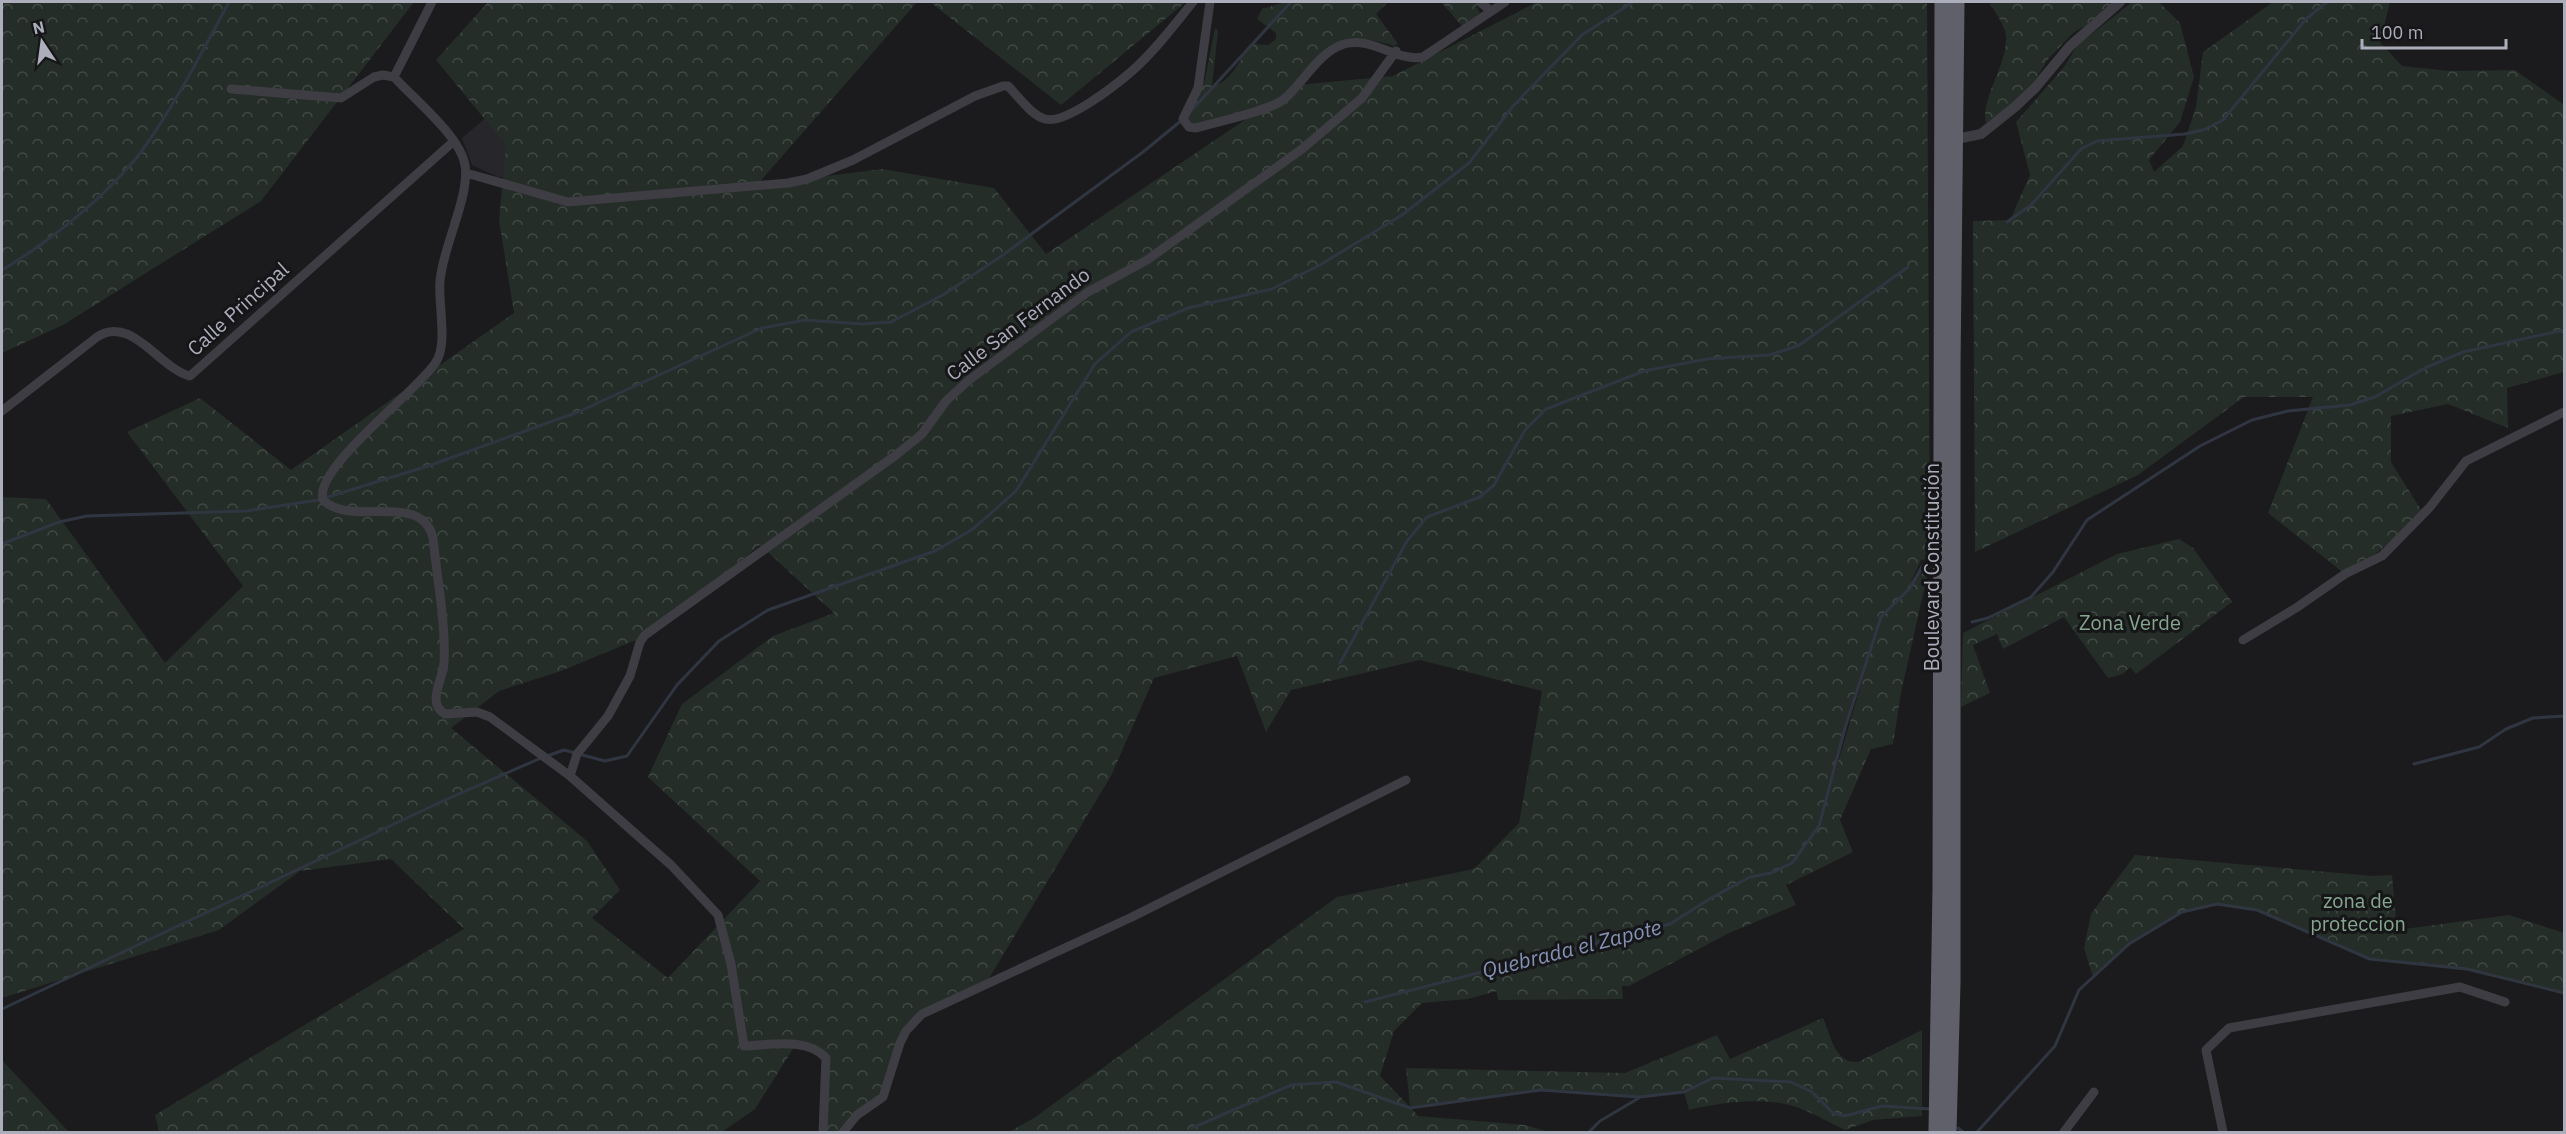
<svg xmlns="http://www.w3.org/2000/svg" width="2566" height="1134" viewBox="0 0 2566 1134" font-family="'IBM Plex Sans',sans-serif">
	<defs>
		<pattern id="forest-crowns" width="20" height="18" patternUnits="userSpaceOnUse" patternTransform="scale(1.5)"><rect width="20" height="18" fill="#242d27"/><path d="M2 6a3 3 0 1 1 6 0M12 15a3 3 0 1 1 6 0" fill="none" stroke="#414944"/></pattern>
	</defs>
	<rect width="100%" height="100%" fill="#1b1b1d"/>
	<path fill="#27262a" d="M488 116 525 163 506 177H498L472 165 462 138Z"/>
	<path fill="url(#forest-crowns)" fill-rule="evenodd" d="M2 2H414L261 201 63 325 2 353Z
		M488 2H917L757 185 882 169 994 188 1046 254 1270 103 1199 124H1194L1188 119 1205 79 1215 28 1218 31 1212 86C1230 84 1242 57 1250 44L1268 45 1276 39V33L1257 19 1262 9 1285 2H1388L1376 14 1398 44 1394 46C1333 28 1337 42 1297 85L1393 76 1537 2H1927L1930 558 1921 560 1911 582 1923 565 1929 567 1901 693 1893 744 1871 749 1840 820 1853 852 1786 885 1796 905 1729 933 1629 986H1622L1623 999 1498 1000 1497 991 1468 999 1422 1003 1394 1031 1380 1076 1410 1107 1406 1068 1625 1073 1717 1035 1730 1059 1823 1018C1831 1036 1835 1064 1858 1062L1922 1030V1116L1873 1120 1845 1130C1830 1123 1815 1114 1799 1108 1768 1096 1721 1102 1689 1110L1684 1092 1639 1097 1541 1090 1411 1108 1418 1116 1525 1125 1549 1132H1009L1034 1118 1337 897 1474 869 1519 823 1542 691 1420 660 1291 690 1266 732 1237 656 1154 678 1111 776 985 985 922 1014 906 1031 883 1097 843 1132H823L826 1058 796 1044 755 1109 722 1132H159L155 1115 464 929 391 859 300 871 219 930 2 998V497L46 499 165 663 243 586 127 432 200 398 291 470 514 313 499 220 506 145 436 60ZM760 545 834 613 773 636 682 704 648 777 760 881 668 978 592 918 620 890 587 841 451 728 499 691 561 671 655 632ZM1874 641 1819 826 1813 833 1818 826 1844 728Z
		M930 2H1186L1061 105Z
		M1441 2H1475L1480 13 1462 26Z
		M1989 2H2116L2092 22 2074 32 2049 58 2026 94 1986 123C1980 99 2008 64 2006 36 2005 25 1994 11 1989 2Z
		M2132 2H2159L2180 23 2194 77 2180 122 2149 160 2154 172 2183 146 2196 107 2203 52 2273 2H2390L2380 42 2402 66 2450 71 2515 70 2564 105V372L2507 388 2508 428 2448 404 2391 416V462L2423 513 2378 552 2345 574 2268 513 2313 397H2244L2138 475 1975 552 1973 221 2010 220 2030 175 2016 122 2064 67 2077 46Z
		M2179 539 2193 548 2232 602 2136 674 2130 667 2123 674 2108 678 2064 617 2003 649 1997 634 1973 645 1990 693 1961 707 1963 633 2117 554Z
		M2135 855 2373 876 2392 875 2397 930 2509 915 2564 933V993L2467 969 2370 959 2257 910 2217 904 2182 912 2129 944 2093 977 2084 948 2091 914Z
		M2 1060 69 1132H2Z"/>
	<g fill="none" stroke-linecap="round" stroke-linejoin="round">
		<path stroke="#303641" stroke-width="3" d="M1191 111 1291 2
			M2007 222 2031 205 2081 149 2097 141 2185 134 2203 130 2223 120 2306 19 2327 2
			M2 270C49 242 107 196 141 152 175 105 202 52 229 2
			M2 544 59 522 87 516 246 511 318 500 428 466 578 412 762 328 805 320 863 324 891 322 943 295 1003 255 1143 152 1182 120
			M1972 622 1988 618 2031 597 2053 572 2087 520 2200 446 2252 420 2288 411 2350 405 2375 397 2425 368 2463 352 2564 330
			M1340 663 1407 541 1427 517 1480 497 1494 485 1525 430 1546 409 1644 371 1707 359 1769 355 1798 346 1908 267
			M547 756 564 750 605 761 627 756 677 685 719 641 768 610 935 551 973 529 1016 491 1095 364 1131 332 1188 308 1272 289 1320 265 1402 215 1469 163 1513 106 1582 35 1633 2
			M2414 764 2479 747 2506 729 2533 718 2564 716
			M1365 1002 1670 924 1711 898 1750 877 1771 873 1792 863 1819 826 1845 728 1881 617 1910 588 1923 565 1929 567
			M2 1009 445 800 541 758
			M1192 1128 1291 1085 1336 1082 1410 1108 1541 1090 1639 1097 1684 1092 1713 1078 1791 1082 1812 1092 1833 1113 1845 1116 1882 1106 1930 1109
			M1958 1128 1963 1132
			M1589 1132 1600 1121 1639 1098
			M1977 1132 2055 1046 2079 990 2129 944 2182 912 2217 904 2257 910 2370 959 2467 969 2564 993"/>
		<path stroke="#3e3d44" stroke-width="9" d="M432 2 394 77C414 99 460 136 465 165 468 182 460 207 455 223 449 243 442 261 440 281 438 304 448 344 436 362 418 391 313 468 323 500 351 528 422 490 433 538 437 578 446 624 444 663 443 680 426 703 445 714L477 712 490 717 570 776 671 865 718 915 731 964 744 1046C770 1045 807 1037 826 1058L823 1132
			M1210 2 1198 88 1183 119 1189 127 1196 128C1217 122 1268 111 1283 100 1303 84 1318 52 1344 44 1373 36 1396 62 1423 57L1505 2
			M1480 2 1491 11
			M231 89 341 98 374 77 383 75 394 77
			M466 173 568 202 788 183 807 179 853 160 975 96 1003 86H1008C1018 96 1031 115 1045 119 1065 125 1116 85 1132 71 1155 51 1174 25 1193 2
			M2 411 97 337C131 314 160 369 190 376L454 141
			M2243 640 2296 608 2345 574 2382 556 2430 507 2466 461 2564 412
			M570 776 577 754 608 716 630 676 640 642 645 635 896 455 922 434 946 401 969 380 1088 292 1147 260 1302 149 1362 98 1396 51
			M843 1132 857 1115 883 1097 900 1043 906 1031 922 1014 1132 917 1406 780
			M2064 1132 2094 1092
			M2223 1132 2206 1050 2229 1028 2460 987 2505 1002"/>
		<path stroke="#3e3d44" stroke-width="10" d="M1956 139 1981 134 2016 106 2035 88 2070 46 2120 2"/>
		<path stroke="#60606a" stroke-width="15" d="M1936 1132 1940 887 1942 2
			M1949 1132 1953 983V367L1957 2"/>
	</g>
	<g text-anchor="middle" stroke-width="6" stroke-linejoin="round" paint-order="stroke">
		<g font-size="20" fill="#adaebc" stroke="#161518">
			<text transform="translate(238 309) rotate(-42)" y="7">Calle Principal</text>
			<text transform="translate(1018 324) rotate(-37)" y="7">Calle San Fernando</text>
			<text transform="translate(1932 567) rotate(-90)" y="7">Boulevard Constitución</text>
		</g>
		<g font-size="20" fill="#85a78f" stroke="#161518">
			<text x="2130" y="630">Zona Verde</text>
			<text x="2358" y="908">zona de<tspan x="2358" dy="23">proteccion</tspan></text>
		</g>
		<g font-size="21" font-style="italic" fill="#8594b6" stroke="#161518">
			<text transform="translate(1572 949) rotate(-14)" y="7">Quebrada el Zapote</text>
		</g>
	</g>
	<rect width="2566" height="1134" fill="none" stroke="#adaebc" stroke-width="6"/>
	<g transform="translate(42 42) rotate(347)" stroke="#161518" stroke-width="4.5" paint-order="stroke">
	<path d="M0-4.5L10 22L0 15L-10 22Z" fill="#adaebc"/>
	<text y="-9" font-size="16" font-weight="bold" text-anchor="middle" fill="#adaebc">N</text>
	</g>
	<path d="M2362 39v9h144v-9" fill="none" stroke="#adaebc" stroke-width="3"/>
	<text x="2371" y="39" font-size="18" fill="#adaebc" stroke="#161518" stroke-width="4.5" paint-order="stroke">100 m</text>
</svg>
